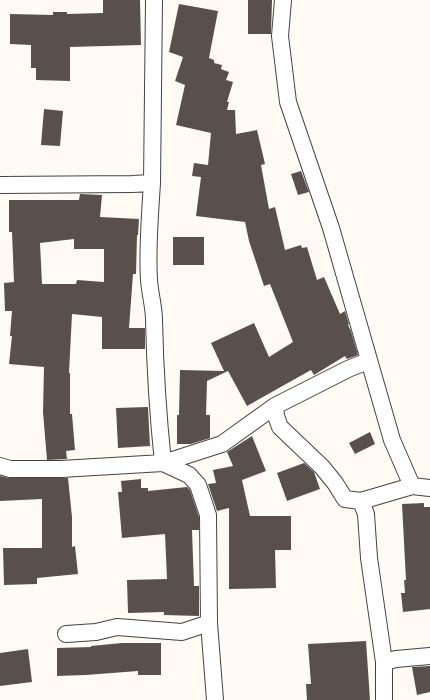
<svg xmlns="http://www.w3.org/2000/svg" width="430" height="700" viewBox="0 0 430 700" font-family="Literata,serif">
	<rect width="100%" height="100%" fill="#fffbf4"/>
	<path fill="#59504d" fill-rule="evenodd" d="M103 0H140L141 45 70 47V81L36 80V68H31V45L10 44V14L53 15V12H67V14L103 13Z
		M248 0H272L271 34H248Z
		M179 4 218 11 209 58 214 60V63L222 65 221 69 229 72 226 80 233 82 227 102H229L227 110H235L236 134 257 130 265 164 261 165 269 209 275 207 285 250 301 245 302 248 307 247 317 280 324 277 340 314 345 311 349 324 348 325 351 331 358 355 347 359 345 356 314 375 311 370 247 406 228 371 207 381 206 415H210V438L191 444H177V415H179L180 370 224 371 211 343 254 323 269 357 293 342 270 284 264 286 249 241 245 222 196 216 201 177 192 176 194 163 208 165 211 133 176 125 185 85 175 81 183 57 169 52Z
		M44 109 63 111 60 146 41 145Z
		M301 171 309 192 298 195 291 174Z
		M80 194 102 195 100 217 139 219 138 235H137L136 274H133L129 328H145V349H102V317L72 314 69 373H70V414H72L75 450 66 451 67 459 47 460 43 412 44 367 9 364 12 336H10L12 311H5L4 283 14 282 12 232H9V200H79ZM74 239V249H104V282L77 280 76 284H42L40 243Z
		M173 237H204V265H173Z
		M148 407 150 446 118 448 116 408Z
		M370 432 375 444 355 454 349 443Z
		M252 436 266 471 242 480 250 516H291V550H275L276 588 229 589V508L217 511 208 484 216 483 213 470 233 466 227 452Z
		M304 463 314 472 320 489 287 501 277 473Z
		M0 476 10 478H68L72 517V547L75 546 78 574 37 578V584L4 585 3 548H42V499L0 501Z
		M141 479V488H148V491L187 487 190 490 199 517V530H192L194 586H199V616L164 615V612L128 613 127 580 167 579 165 534 122 538 118 492H122L121 481Z
		M424 503V507H430V609L403 612 401 593H405L404 580H406L402 504Z
		M366 641 370 700H307L306 684H311L308 644Z
		M122 643H161V675H138V671L86 675 57 676V648L91 647V646Z
		M28 649 32 682 0 686V653Z
		M430 666V692L417 695 412 667Z"/>
	<g fill="none" stroke-linecap="round" stroke-linejoin="round">
		<defs>
			<path id="street" d="M283 0 280 36 288 102 331 228 392 440 412 486
				M152 183 154 0
				M0 185 132 184 152 183C150 215 147 248 149 280 150 294 154 307 154 320 155 367 158 415 163 463L222 444 275 406 276 416 280 427 322 467 335 483 345 499 361 501
				M275 406 348 369 368 361
				M0 466 10 469H61L163 463 189 475 198 485 208 515 209 623 215 700
				M66 634 96 632 117 627 182 632 209 623
				M384 662 396 659 430 656
				M384 700V662L369 558 366 514 361 501 412 486 430 488"/>
		</defs>
		<use href="#street" stroke="#434343" stroke-width="18"/>
		<use href="#street" stroke="#fff" stroke-width="16"/>
	</g>
</svg>
